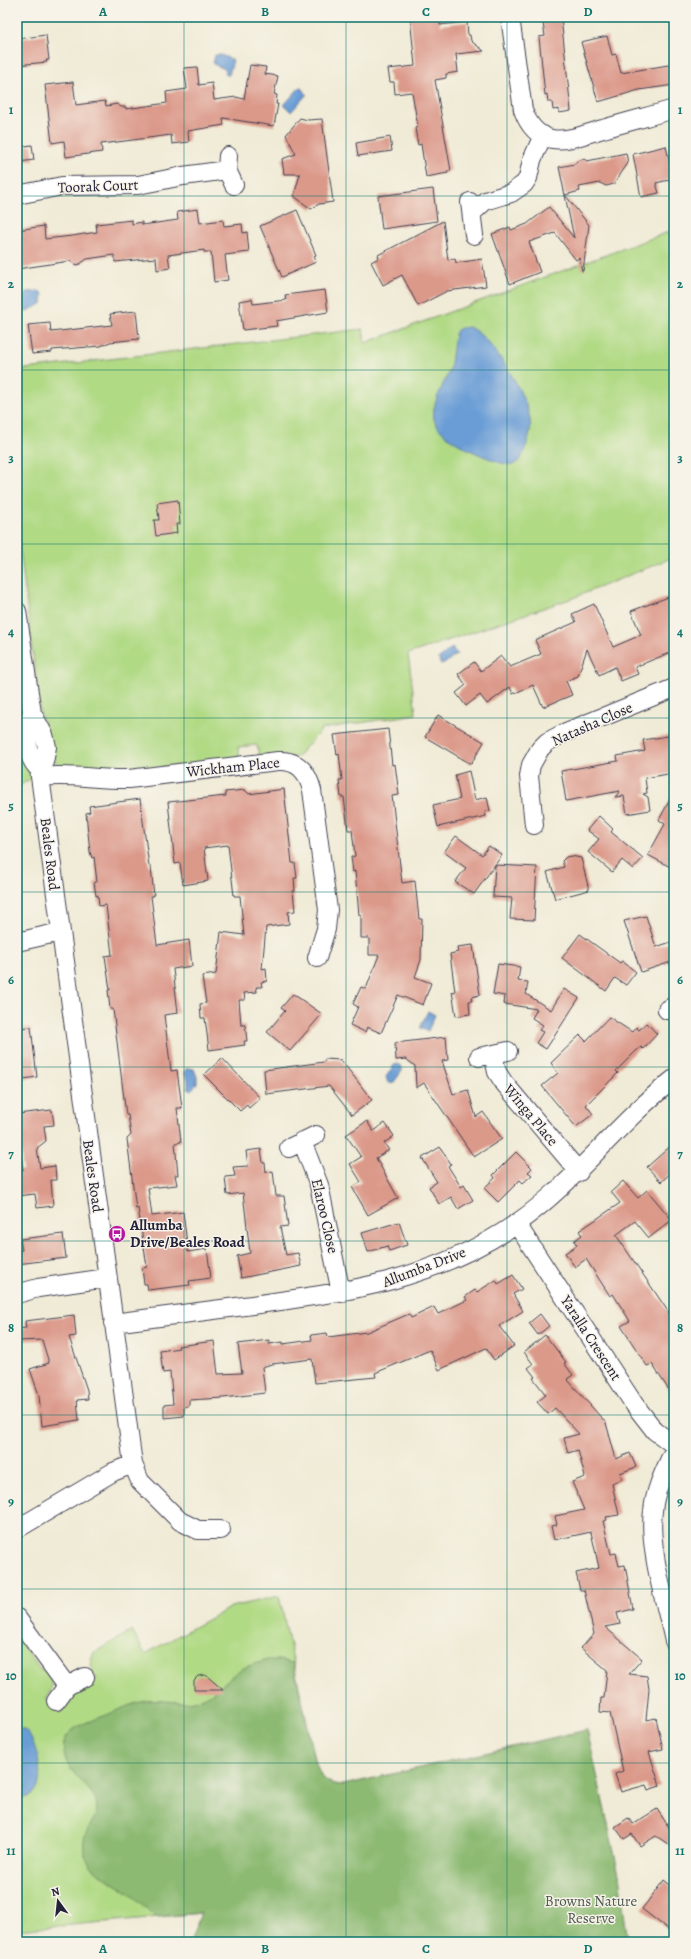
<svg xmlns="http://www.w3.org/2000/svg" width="691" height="1959" viewBox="0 0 691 1959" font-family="Alegreya,serif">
	<rect width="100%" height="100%" fill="#f7f3e8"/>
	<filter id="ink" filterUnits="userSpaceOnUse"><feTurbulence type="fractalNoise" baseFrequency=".025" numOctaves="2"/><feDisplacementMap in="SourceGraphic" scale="8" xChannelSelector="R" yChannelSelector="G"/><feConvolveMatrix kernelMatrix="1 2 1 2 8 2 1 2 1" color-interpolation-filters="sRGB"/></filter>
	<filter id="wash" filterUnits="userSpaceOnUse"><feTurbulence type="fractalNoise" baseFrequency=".012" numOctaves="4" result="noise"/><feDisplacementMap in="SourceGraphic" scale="16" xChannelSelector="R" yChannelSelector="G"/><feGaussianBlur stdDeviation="0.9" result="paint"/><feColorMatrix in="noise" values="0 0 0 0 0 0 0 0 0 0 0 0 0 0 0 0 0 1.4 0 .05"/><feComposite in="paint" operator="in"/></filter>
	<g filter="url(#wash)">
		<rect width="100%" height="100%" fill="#f0ebd6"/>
		<path fill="#b1da85" stroke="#6a7e60" d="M674 230V557L573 598 408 654 416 714 322 729 297 757 259 756 257 745 238 747 240 759 121 772 66 768 60 766 55 761 40 712 17 525V370L363 329 365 343Z
			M17 682 22 696 32 778 17 787Z
			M279 1596 317 1768C323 1781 330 1785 344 1785L587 1730 619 1875 17 1930V1630L27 1643 25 1649 41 1671 47 1670C53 1681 54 1688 46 1698L60 1713 80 1690 97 1679 90 1666 93 1653 132 1631 145 1654 231 1607Z"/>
		<path fill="#8cba72" stroke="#576e56" d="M268 1660H279L293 1663 317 1768C323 1781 330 1785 344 1785L587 1730 619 1875 628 1942H190L201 1913 155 1917C146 1908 138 1900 128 1892 110 1879 80 1869 84 1841 85 1826 101 1818 96 1801 91 1787 72 1776 66 1760 54 1727 89 1723 109 1714 121 1709 133 1703 146 1701 163 1699 182 1705 198 1700 215 1695 223 1682 237 1672 246 1666 257 1663 268 1660Z"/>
		<path fill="#6b9dd6" stroke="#466088" d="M215 55H221L233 60 229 75H226L225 69 213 64Z
			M300 87 307 94 291 112 284 105Z
			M39 291 43 294 42 304 27 311 20 309 19 302 24 297 26 292Z
			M469 327C492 337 526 394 530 419 532 430 528 441 524 452 519 464 514 467 501 463 482 456 443 441 435 422 428 407 446 382 450 368 452 361 454 334 456 332 458 327 464 328 469 327Z
			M452 648 457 654 444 664H440L439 658Z
			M428 1011 435 1015 428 1031 420 1028Z
			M398 1064 402 1067V1071L394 1082 388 1083 386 1077 394 1065Z
			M187 1068 194 1069 197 1077V1084L191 1090 188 1089V1080L184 1072Z
			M21 1729 26 1731C36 1741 45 1777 36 1790 32 1797 25 1798 17 1799V1730Z"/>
		<g id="blocks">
			<path fill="#db998a" d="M410 17H441L440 25 467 22 468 35H470L471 41 484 51 456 54 458 72 446 74V78L435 80 451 171H447L448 173 426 177 421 144 418 145 415 128 418 127 412 92 395 94 394 82H390L388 69 415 66Z
				M542 17H561L571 111 559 113V109L553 110 552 102H548L547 94 545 95 539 37 545 36Z
				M46 35 49 60H46L47 62 17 65V39Z
				M607 36 612 55 616 54 621 73 674 64V85L639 90 598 102 581 42Z
				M250 65 266 67 265 74 278 76 274 94 277 95 276 104H278L274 126 223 118 224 125 188 131 189 142 172 144 171 135 125 141 101 144 102 152 66 157 64 141 52 143 45 85 73 82 76 105 105 101 106 106 117 104 121 107H126V109L167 103 166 92 187 89 184 68 197 67 199 85 212 83 214 100 236 97 244 99Z
				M300 118 308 120 322 119 333 202 319 204 311 209 294 196 300 174H284L282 159 296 154 286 135Z
				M390 137 392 151 358 156 356 143Z
				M32 145 34 160 19 162 17 147Z
				M666 146 673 179 656 183 659 193 641 197 633 154Z
				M626 153 628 163 614 184 606 186 600 183 579 187 580 191 565 195 589 225 583 271H582L579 258 576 260 555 233 529 242 540 272 510 284 492 234 510 227 511 230 527 224 549 207 574 238 559 167 575 164 577 161 584 159 587 161Z
				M433 189 437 221 382 229 378 196Z
				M198 209 200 223 223 220 224 226 242 224 243 233 247 232 249 252 225 255 228 280 214 282 211 252H204V250L168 255 170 268 157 270 156 258 115 262 114 255 87 259 80 264 76 265 70 261 17 269V230L44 226 45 239 72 236 97 232 96 224 132 220V224L142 222V225L178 220 177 212Z
				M297 210 316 255 314 256 316 262 282 277 260 226Z
				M443 221 448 260 455 259 456 263 482 259 486 286 447 291 418 306 402 275 383 285 371 262 379 258 378 255Z
				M325 290 328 312 276 321 277 326 243 330 239 301 252 299 253 304 286 300 285 295Z
				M136 311 139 339 110 342 101 346 52 350V352L32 354 28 325 50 323 51 332 112 325 110 314Z
				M178 500 180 524H176L177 533 156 536 154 520H159L157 503Z
				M674 595V651L635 667 638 674 621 681 615 667 599 675 587 649 578 676 566 681 572 695 543 707 533 685 513 694 510 687 487 704 480 695 466 706 456 693 466 685 458 674 474 662 481 671 501 656 510 667 541 654 535 640 576 622 572 614 594 604 613 647 641 635 631 611Z
				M438 715 484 742 471 764 425 737Z
				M388 729 392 765 395 764 399 795 392 796 402 883 415 881 419 919H422L421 960 415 977 431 983 423 1005 398 995 381 1033 367 1027 365 1032 350 1025 358 1007 353 1004 361 987 366 989 379 955H369V938H361V915H359L355 871 353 872 351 857 355 856 352 830H348L344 797H341L339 780H342L339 754 337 755 334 735Z
				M674 735V773L645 778 647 793 643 794 648 797 650 810 627 814 624 796 615 797 620 791 566 801 561 771 618 761 617 756 645 751 643 740Z
				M469 771 475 800 487 797 490 811 485 812 486 816 438 827 433 805 460 799 455 775Z
				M284 789 292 863H295L297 878H294L295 891H293L295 911 288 912 289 924 266 927 262 969 266 968 267 981 261 982 262 987H256L257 992 244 993 245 1000H239L241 1025H245L247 1041H244L245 1045 209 1050 205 1018H201L200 1004 206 1003 202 976 216 974 221 932 244 935 240 896H234L228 845 204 848 208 881 183 885 180 863 175 864 168 802 226 796 225 792 245 790 249 794Z
				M674 792V869L648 855 665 824 659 820Z
				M140 799 149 866H151L154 896H151L157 945 189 940 192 966 173 969 178 1013 164 1015 171 1071 177 1070 182 1108H177L181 1142 175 1143 178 1175H175L177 1185 148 1188 152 1216 183 1212 188 1252 207 1249 211 1278 189 1281 190 1285 148 1290 147 1284H144L142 1268 147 1267 138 1208 136 1209 127 1139 131 1135 128 1115H126L113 1009H110L108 990H110L105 956 112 955 106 905 99 906 98 895 96 896 94 882H97L94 857 92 858 90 852 86 813 90 812 89 806Z
				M599 816 613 829 611 832 643 858 633 869 622 860 612 872 588 852 599 839 587 830Z
				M456 836 482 855 489 846 502 855 474 894 455 882 466 868 444 852Z
				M571 856 581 858 589 890 555 899 547 872 564 867 562 861 566 857Z
				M495 865 537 867 534 920 510 919 512 898 493 897Z
				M646 916 656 947 674 941V961L641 972 624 921Z
				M580 934 620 963 622 961 636 972 626 985 615 978 606 991 562 958Z
				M473 945 480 995 471 997 472 1001H469L470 1014 456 1016 452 991 455 992 450 954 458 952 457 947Z
				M498 964 520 967 518 981 528 982 526 994 551 1010 564 989 579 998 546 1049 536 1043 543 1032 539 1030 543 1025 532 1018 537 1009 504 1004 505 996 493 994Z
				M293 994 322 1014 290 1051 267 1032 285 1011 281 1008Z
				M609 1017 632 1032 636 1027 639 1030 647 1023 657 1034 643 1049 641 1047 636 1051 616 1071 618 1073 586 1105 593 1114 576 1127 542 1086 558 1073 551 1063 580 1035 586 1041Z
				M31 1027 37 1077 17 1080V1028Z
				M446 1037 448 1060 442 1061 453 1094 468 1090 476 1117 483 1112 502 1139 474 1157 424 1083 416 1088 415 1066 406 1059 396 1060 395 1043Z
				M222 1058 260 1098 249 1108 247 1105 240 1111 204 1075Z
				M325 1059 341 1060 372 1100 352 1115 329 1086 266 1094 264 1070 324 1062Z
				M52 1110 54 1125 44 1126 46 1141 37 1148 40 1168 55 1166 56 1180H51L53 1206 37 1208 35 1194 17 1196V1170H23L19 1137H17V1114Z
				M367 1121 373 1131 385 1123 394 1136 384 1143 389 1150 376 1158 398 1198 368 1215 352 1187 361 1182 350 1164 361 1157 346 1135Z
				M674 1143V1170L661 1182 647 1167Z
				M440 1147 451 1164 448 1166 461 1187 464 1185 473 1200 458 1209 451 1197 439 1204 429 1187 437 1182 422 1158Z
				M261 1149 263 1163H265L266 1172 273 1171 276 1196H284L288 1226 280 1227 286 1255 298 1253 301 1266 241 1278 237 1256 250 1253 243 1193 227 1195 225 1177 235 1176 233 1167 248 1166 246 1151Z
				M516 1152 532 1168 528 1172 532 1175 523 1183 520 1180 498 1202 484 1188 495 1178 493 1175Z
				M623 1181 638 1198 647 1190 672 1220 649 1238 635 1221 616 1235 674 1320V1398L652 1364 647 1366 621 1326 630 1321 613 1294 610 1296 586 1259 575 1267 565 1253 577 1245 574 1241 582 1235 579 1231 620 1203 611 1192Z
				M399 1222 407 1245 389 1251 387 1246 368 1252 362 1233Z
				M63 1234 66 1258 17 1264V1251L22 1250 20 1239Z
				M513 1275 522 1289 513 1294 523 1311 499 1326 514 1346 494 1360 486 1348 439 1370 430 1350 375 1373 376 1377 315 1383 312 1359 272 1364 262 1367 265 1393 223 1398 189 1400V1406L184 1407V1416L164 1418V1405L173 1404 170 1372 163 1373 160 1351 179 1348 178 1346 214 1341 218 1374 242 1373 238 1344 269 1340V1344L283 1342V1344L312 1340 311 1335 327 1333 328 1337 367 1332 409 1314 411 1318 434 1307 438 1314 467 1300 465 1297 475 1290 477 1292 496 1280 498 1284Z
				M540 1314 549 1326 538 1335 529 1323Z
				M74 1315 76 1336 69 1337 87 1390 88 1399 77 1400 79 1420 42 1426 39 1395 30 1369 49 1363 42 1340 17 1341V1329L26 1328 25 1321Z
				M545 1335 566 1362 564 1363 573 1375 567 1379 606 1423 616 1459 630 1453 636 1467 620 1473 622 1479 612 1484 619 1515 606 1517 607 1520 603 1521 611 1554 616 1553 619 1566 625 1565 633 1609 617 1613 620 1624 605 1627 642 1659 629 1674 647 1676 649 1689 646 1720 656 1718 663 1749 649 1752 660 1786 648 1790 646 1785 621 1792 615 1774 623 1771 610 1713 600 1712 601 1698H604L607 1670 581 1648 594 1634 584 1590H580L576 1573 599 1568 591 1532 554 1540 551 1526 557 1525 555 1516 584 1510 572 1482 585 1477 578 1450 568 1453 564 1438 579 1434 555 1408 548 1414 537 1402 546 1395 533 1378 535 1377 528 1368 533 1364 524 1352Z
				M205 1675 207 1676 223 1690H194V1680L198 1676Z
				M657 1809 674 1835V1848L656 1836 640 1846 632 1834 624 1839 615 1827 628 1818 633 1824Z
				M664 1880 674 1888V1934L642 1909Z"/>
		</g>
	</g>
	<g filter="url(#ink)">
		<use href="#blocks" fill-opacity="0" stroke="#414052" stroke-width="1"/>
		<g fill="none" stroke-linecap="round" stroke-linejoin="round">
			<defs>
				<path id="minor" d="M510 17 523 110C528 124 537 136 552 139 568 142 588 133 603 129 627 122 650 116 674 109
					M228 156 227 170 234 185
					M17 195 62 186 138 185 183 176 227 170
					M470 202 474 235
					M472 213 485 201 511 193 524 184 528 178 532 160 543 135
					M17 611 32 713 44 735 47 747 44 762 39 769
					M32 713C23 727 26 758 39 769L133 1464 140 1481 180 1521 198 1530H221
					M40 777C70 773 99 780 129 779L278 761C298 760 307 771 312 790L328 910 326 929 317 958
					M534 825 529 776 531 765 540 749 547 742 566 732 674 688
					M17 942 60 932
					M667 1010 674 1006
					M493 1054 497 1072 504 1083 579 1172
					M479 1057 508 1051
					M302 1141 319 1185 341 1293
					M289 1148 316 1135
					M516 1223 634 1404 655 1431 674 1445
					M17 1294 38 1288 107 1278
					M113 1323C160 1317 206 1311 252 1305 348 1292 435 1280 517 1223 576 1182 617 1123 674 1079
					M674 1450C665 1470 655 1489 653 1511 648 1548 666 1604 674 1641
					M17 1529 113 1472 133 1464
					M17 1618 67 1686
					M56 1701 67 1686 85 1677"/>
			</defs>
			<use href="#minor" stroke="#414052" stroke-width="20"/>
			<use href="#minor" stroke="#fff" stroke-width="18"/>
		</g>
	</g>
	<path fill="none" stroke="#0f766e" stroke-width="1" stroke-opacity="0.55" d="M184 17V1942M346 17V1942M507 17V1942M17 196H674M17 370H674M17 544H674M17 718H674M17 892H674M17 1067H674M17 1241H674M17 1415H674M17 1589H674M17 1763H674"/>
	<defs>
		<symbol id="bus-disc" viewBox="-11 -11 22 22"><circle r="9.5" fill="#b5179e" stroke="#f7f3e8"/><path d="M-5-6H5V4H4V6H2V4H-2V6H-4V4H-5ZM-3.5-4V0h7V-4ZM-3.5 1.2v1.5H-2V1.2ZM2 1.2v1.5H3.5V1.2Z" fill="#fff"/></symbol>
	</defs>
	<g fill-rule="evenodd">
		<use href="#bus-disc" x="107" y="1224" width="20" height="20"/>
	</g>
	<g text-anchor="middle" stroke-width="3" stroke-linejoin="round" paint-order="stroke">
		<g font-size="15" fill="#22223b" stroke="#f7f3e8">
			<text transform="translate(98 186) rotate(-2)" y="5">Toorak Court</text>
			<text transform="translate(592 724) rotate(-24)" y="5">Natasha Close</text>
			<text transform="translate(233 767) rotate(-6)" y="5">Wickham Place</text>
			<text transform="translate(50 854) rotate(83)" y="5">Beales Road</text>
			<text transform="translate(531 1115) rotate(50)" y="5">Winga Place</text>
			<text transform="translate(93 1176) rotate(82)" y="5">Beales Road</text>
			<text transform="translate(325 1216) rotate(77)" y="5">Elaroo Close</text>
			<text transform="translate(424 1267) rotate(-21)" y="5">Allumba Drive</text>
			<text transform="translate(591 1338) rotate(57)" y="5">Yaralla Crescent</text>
		</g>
		<g font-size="15" font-weight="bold" fill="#22223b" stroke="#f7f3e8" text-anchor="start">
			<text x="130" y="1230">Allumba<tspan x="130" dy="17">Drive/Beales Road</tspan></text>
		</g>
		<g font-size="15" fill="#4d5951" stroke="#f7f3e8">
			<text x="591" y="1906">Browns Nature<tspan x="591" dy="17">Reserve</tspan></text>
		</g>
	</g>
	<rect width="691" height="1959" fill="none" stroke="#f7f3e8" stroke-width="44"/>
	<g transform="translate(58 1901) rotate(345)" stroke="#f7f3e8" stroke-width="3" paint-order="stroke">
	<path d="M0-3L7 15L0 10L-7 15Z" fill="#22223b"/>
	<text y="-6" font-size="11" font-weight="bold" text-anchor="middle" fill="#22223b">N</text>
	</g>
	<rect x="22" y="22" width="647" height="1915" fill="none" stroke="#0f766e" stroke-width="1.5"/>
	<g font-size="13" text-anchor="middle" font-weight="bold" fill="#0f766e">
		<text x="103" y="16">A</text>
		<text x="265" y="16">B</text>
		<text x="426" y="16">C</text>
		<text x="588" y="16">D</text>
		<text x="11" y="114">1</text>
		<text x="680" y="114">1</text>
		<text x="11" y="288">2</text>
		<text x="680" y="288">2</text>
		<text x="11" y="462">3</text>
		<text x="680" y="462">3</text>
		<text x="11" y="636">4</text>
		<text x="680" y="636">4</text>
		<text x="11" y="810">5</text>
		<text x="680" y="810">5</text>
		<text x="11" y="984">6</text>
		<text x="680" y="984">6</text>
		<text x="11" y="1158">7</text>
		<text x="680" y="1158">7</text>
		<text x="11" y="1332">8</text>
		<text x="680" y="1332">8</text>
		<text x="11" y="1506">9</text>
		<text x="680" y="1506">9</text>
		<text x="11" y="1680">10</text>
		<text x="680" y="1680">10</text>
		<text x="11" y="1855">11</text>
		<text x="680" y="1855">11</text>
		<text x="103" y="1953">A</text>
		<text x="265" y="1953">B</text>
		<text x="426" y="1953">C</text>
		<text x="588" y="1953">D</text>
	</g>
</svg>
